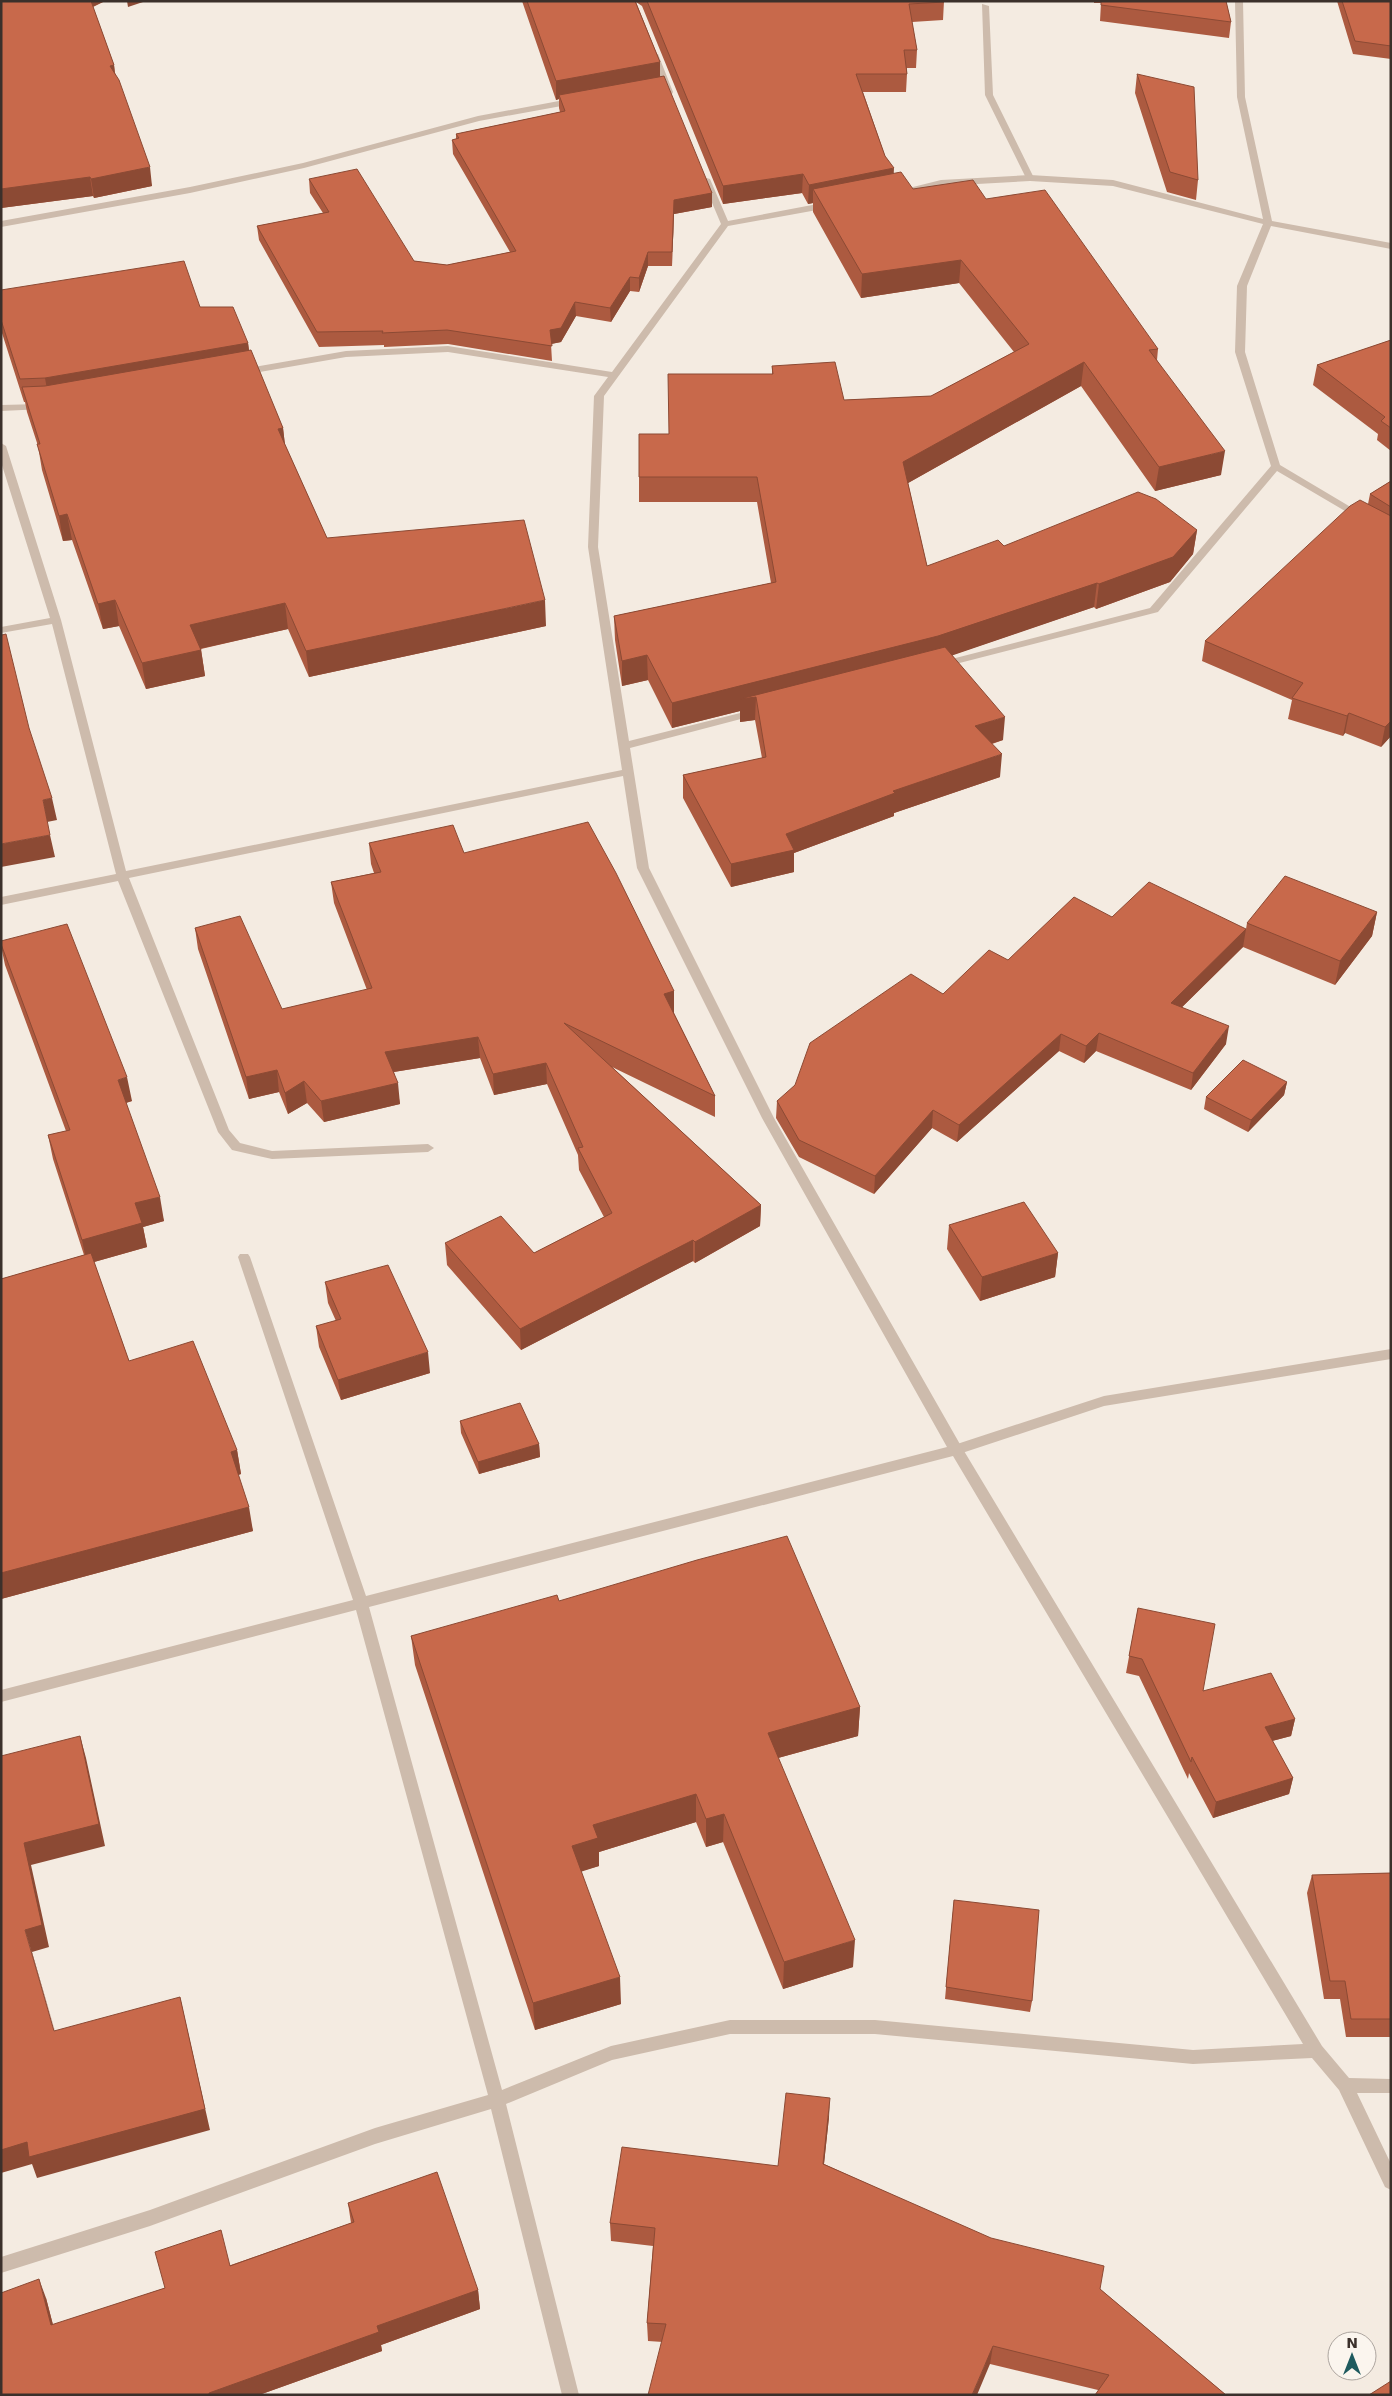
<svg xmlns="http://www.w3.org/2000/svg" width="1392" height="2396" viewBox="0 0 1392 2396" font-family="'DejaVu Sans',sans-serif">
	<rect width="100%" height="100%" fill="#f4ebe1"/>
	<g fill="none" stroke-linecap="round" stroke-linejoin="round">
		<path fill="#cdbbac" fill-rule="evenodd" d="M982 4 989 6 993 95 1034 178 1033 180 1026 178 985 95Z
			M1391 1349V1359L1104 1406 956 1455 951 1454 949 1450 951 1446 1104 1396Z"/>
		<path fill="#cdbbac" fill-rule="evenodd" d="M1235 1H1243L1245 97 1272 221 1391 243V249L1271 226 1247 286 1245 352 1280 465 1391 531V538L1277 471 1158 612 940 668 936 667V663L1150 608 1271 466 1235 352 1237 286 1263 224 1113 186 1030 181 941 186 897 195 893 192 941 180 1030 175 1113 180 1263 219 1237 97Z
			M651 52 658 54 673 92 672 94 665 92 650 54Z
			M575 98 578 99V103L479 121 304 168 190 193 1 227V221L190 187 303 163 478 116Z
			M703 177 710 179 728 221 828 202 832 205 828 208 728 226 604 396 598 547 629 741 756 709 761 712 760 714 630 748 649 868 774 1118 961 1446 1322 2046 1349 2078 1391 2079V2093H1357L1391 2164V2190L1385 2187 1339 2090 1312 2058 1193 2064 875 2034H730L612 2060 506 2104 579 2395H562L491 2109 375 2144 150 2226 1 2273V2257L150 2210 375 2128 488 2095 356 1610 1 1702V1690L353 1600 238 1257 240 1254H248L250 1257 366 1596 947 1447 762 1118 637 868 623 776 129 878 229 1130 240 1143 272 1151 428 1144 434 1148 428 1152 272 1159 232 1150 218 1132 118 881 1 905V897L116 874 52 624 1 633V627L50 618 1 462V443L6 446 61 620 126 871 622 770 588 547 594 396 608 377 448 352 346 357 243 375 238 372 243 369 346 351 448 346 612 372 721 224 702 179ZM953 1456 1303 2044 1193 2050 875 2020H730L611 2046 502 2090 369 1607Z
			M41 404 46 407 44 409 1 411V405Z"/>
	</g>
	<path fill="#ac5a40" d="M1 1H105L93 7 114 65 115 73 152 186 94 198 93 196 1 208Z
		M522 1H944L943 20 912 22 917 50 916 68H907V74L906 92H863L885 156 894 174 913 189 986 199 1158 349 1157 360 1221 475 1155 491 1081 386 908 483 927 566 1004 546 1197 530 1193 554 1170 582 1096 609 1094 607 952 655 1003 740 992 744 1000 777 894 813V816L794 853V872L731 887 683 798V775L762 758 755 720 740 722V711L672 728 648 680 622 686 615 640 614 616 771 583 757 502H639V434H669L772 374V366L844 400 931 396 1014 352 959 283 861 298 813 212V203L808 204 802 193 723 204 642 6 636 2 660 62V76L712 193V207L674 214 672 266H648L639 292 630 291 611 322 576 316 561 342 551 344 552 361 448 344 384 347V345L319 347 259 240 257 226 323 213 310 193 309 179 414 261 447 265 510 252 453 154 452 140 456 139V134L560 112 559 108V99L556 100Z
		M1094 1H1226L1231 22 1229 38 1100 21 1101 3H1094Z
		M1337 1H1391V59L1353 54Z
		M1137 74 1198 180 1196 200 1167 192 1135 93Z
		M1 290 200 307 248 343 249 350 283 428 285 445 327 538 546 626 309 677 288 629 201 649 205 676 146 689 119 626 103 629 72 540 63 541 42 470 38 446 27 412 25 402H24L1 330Z
		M1391 340V451L1377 440 1378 434 1313 385 1317 365Z
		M1391 481V736L1381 747 1345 733 1343 736 1288 719 1292 700 1202 661 1205 641 1368 504 1370 494Z
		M369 843 464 853 674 991V1013L715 1096V1117L612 1067 761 1205 760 1226 695 1263 693 1261 521 1350 447 1265 445 1243 534 1253 604 1217 579 1170 578 1155 547 1084 494 1095 480 1058 394 1072 400 1104 324 1122 307 1103 288 1114 279 1092 249 1099 198 949 195 928 282 1009 367 990 334 903 331 882 374 873 371 864Z
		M1377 912 1372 936 1335 985 1243 947 1182 1007 1226 1044 1191 1090 1096 1051 1084 1063 1059 1051 957 1142 932 1128 874 1194 799 1157 776 1118 777 1101 943 994 1008 960 1112 917 1246 929 1247 923Z
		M1 941 132 1101 126 1103 164 1221 143 1227 147 1247 94 1262 129 1361 237 1450 241 1474 238 1475 253 1531 1 1599V1279L84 1255 53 1159 48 1135 66 1131 5 965 1 946Z
		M1287 1082 1284 1095 1248 1132 1204 1109 1206 1097Z
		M949 1225 1058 1253 1055 1277 980 1301 947 1249Z
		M325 1282 430 1373 341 1400 319 1347 316 1326 336 1321 328 1303Z
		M460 1421 539 1444 540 1457 479 1474 461 1433Z
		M559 1601 860 1707 858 1736 778 1758 853 1967 783 1989 723 1842 706 1847 696 1822 599 1852V1866L581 1871 621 2004 535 2030 415 1665 411 1636Z
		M1138 1608 1203 1691 1295 1719 1291 1736 1272 1741 1293 1778 1289 1794 1213 1818 1189 1773 1188 1779 1139 1676 1126 1673Z
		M1391 1873V2037H1346L1340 1999H1324L1307 1893 1312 1875Z
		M954 1900 1032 2001 1030 2012 945 1999Z
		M829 2117 824 2164 1100 2289 1226 2395 1098 2390 990 2364 648 2341 647 2323 653 2246 611 2241 610 2223 778 2166Z
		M348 2203 478 2290 480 2309 381 2345 382 2351 259 2395H1L46 2298 53 2325 165 2288 351 2223Z"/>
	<path fill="#8c4a34" d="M89 1H105L90 8Z
		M127 1H146L128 7Z
		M660 62V81L559 95V99L556 100V81Z
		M114 65 116 84 110 66Z
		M150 167 152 186 94 198 91 179Z
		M894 168 893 187 813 189V203L808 204 809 185Z
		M803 174 802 193 723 204V186Z
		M90 177 93 196 1 208V189Z
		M712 193V207L674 214 672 266 674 200Z
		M648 252V266L639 292V278Z
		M961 260 959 283 861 298 862 274Z
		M630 277V291L611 322 610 308Z
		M575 302 576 316 561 342 551 344 550 330Z
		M248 343 251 366 49 401 45 378Z
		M1084 362 1081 386 901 487 903 462Z
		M283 428 286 454 278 429Z
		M1225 451 1221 475 1155 491 1159 467Z
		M67 514 72 540 63 541 59 516Z
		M1197 530 1193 554 1170 582 1096 609 1099 584Z
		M1097 583 1094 607 936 661 756 697 755 720 740 722V711L672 728V703Z
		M115 600 119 626 103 629 98 604Z
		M545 600 546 626 309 677 306 651Z
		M285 603 288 629 194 650 190 625Z
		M201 650 205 676 146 689 142 663Z
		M647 655 648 680 622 686V661Z
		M1349 713 1345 733 1343 736 1347 716Z
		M1005 717 1003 740 974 749 975 726Z
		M1391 721V736L1381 747 1385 727Z
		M1002 754 1000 777 894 813V816L794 853V872L731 887V864L786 834 893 791Z
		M52 798 57 820 47 822 43 800Z
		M50 835 55 857 1 867V844Z
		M1377 912 1372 936 1335 985 1340 961Z
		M1246 929 1243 947 1168 1021 1171 1003Z
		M674 991V1013L664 1015V994Z
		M1229 1026 1226 1044 1191 1090 1193 1073Z
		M1099 1033 1096 1051 1084 1063 1086 1046Z
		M1061 1034 1059 1051 957 1142 959 1125Z
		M478 1037 480 1058 387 1073 385 1052Z
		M546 1063 547 1084 494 1095 493 1074Z
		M277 1070 279 1092 249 1099 246 1077Z
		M127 1077 132 1101 122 1104 118 1080Z
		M304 1081 307 1103 288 1114 285 1093Z
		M1287 1082 1284 1095 1248 1132 1251 1120Z
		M398 1083 400 1104 324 1122 321 1101Z
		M933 1110 932 1128 874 1194 875 1176Z
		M160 1197 164 1221 143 1227 147 1247 87 1264 82 1240 135 1203Z
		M761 1205 760 1226 695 1263V1242Z
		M693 1240V1261L521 1350 520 1329Z
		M1058 1253 1055 1277 980 1301 982 1277Z
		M428 1352 430 1373 341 1400 338 1380Z
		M539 1444 540 1457 479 1474 478 1462Z
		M237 1450 241 1474 235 1476 231 1452Z
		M249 1507 253 1531 1 1599V1573Z
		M860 1707 858 1736 767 1761 768 1733Z
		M1295 1719 1291 1736 1261 1744 1265 1727Z
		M80 1736 86 1758 105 1846 31 1865 49 1947 32 1952 61 2052 25 1930 24 1843Z
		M1293 1778 1289 1794 1213 1818 1216 1802Z
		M696 1794V1822L599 1852V1866L574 1874 572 1846 593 1825Z
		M724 1814 723 1842 706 1847V1819Z
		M855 1940 853 1967 783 1989 784 1962Z
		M620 1977 621 2004 535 2030 533 2003Z
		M180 1997 210 2130 37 2178 32 2164 1 2173V2150Z
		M830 2098 829 2117 822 2182 823 2164Z
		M39 2279 46 2298 58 2344 51 2325Z
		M478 2290 480 2309 381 2345 382 2351 259 2395H209V2393L377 2326Z
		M993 2346 990 2364 977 2395H972Z"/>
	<path fill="#c8694b" stroke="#8c4a34" d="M1 1H91L114 65 110 66 119 80 150 167 91 179 90 177 1 189Z
		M527 1H635L660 62 556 81Z
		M647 1H944V2L909 4 917 50H904L907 74H856L885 156 894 168 809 185 803 174 723 186Z
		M1101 1H1226L1231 22 1101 5Z
		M1342 1H1391V46L1355 41Z
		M1137 74 1194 87 1198 180 1170 172Z
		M664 76 712 193 674 200 672 252H648L639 278 630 277 610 308 575 302 561 328 550 330 552 346 447 330 382 333 383 331 317 332 257 226 329 212 309 179 357 169 414 261 447 265 516 251 452 140 459 138 456 134 565 111 559 95Z
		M901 172 913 189 973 180 986 199 1045 190 1158 349 1149 350 1225 451 1159 467 1084 362 903 462 927 566 998 540 1004 546 1138 492 1156 499 1197 530 1173 557 1099 584 1097 583 938 636 672 703 647 655 622 661 614 616 776 582 757 477H639V434H669L668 374H773L772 366 835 362 844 400 931 396 1029 344 961 260 862 274 813 189Z
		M184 261 200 307H233L248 343 45 378 20 379 1 320V290Z
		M1391 340V428L1381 421 1385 417 1317 365Z
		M251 350 283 428 278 429 327 538 524 520 545 600 306 651 285 603 190 625 201 650 142 663 115 600 98 604 67 514 59 516 37 444H40L22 387 45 386Z
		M1391 481V507L1370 494Z
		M1360 500 1391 516V721L1385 727 1349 713 1347 716 1292 698 1303 683 1205 641 1350 506Z
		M1 633 2 635 6 634 29 728 52 798 43 800 50 835 1 844Z
		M945 647 1005 717 975 726 1002 754 893 791 895 793 786 834 794 850 731 864 683 775 766 757 756 697 740 699Z
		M588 822 616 873 674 991 664 994 715 1096 564 1023 761 1205 695 1242 693 1240 520 1329 445 1243 501 1216 534 1253 612 1213 578 1148 583 1147 546 1063 493 1074 478 1037 385 1052 398 1083 321 1101 304 1081 285 1093 277 1070 246 1077 195 928 240 916 282 1009 372 988 331 882 381 872 369 843 453 825 464 853Z
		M1285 876 1377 912 1340 961 1247 923Z
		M1149 882 1246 929 1171 1003 1229 1026 1193 1073 1099 1033 1086 1046 1061 1034 959 1125 933 1110 875 1176 799 1140 777 1101 795 1085 810 1043 911 974 943 994 989 950 1008 960 1074 897 1112 917Z
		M67 924 127 1077 118 1080 160 1197 135 1203 142 1223 82 1240 48 1135 70 1130 1 944V941Z
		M1243 1060 1287 1082 1251 1120 1206 1097Z
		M1024 1202 1058 1253 982 1277 949 1225Z
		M91 1253 129 1361 193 1341 237 1450 231 1452 249 1507 1 1573V1279Z
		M388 1265 428 1352 338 1380 316 1326 341 1319 325 1282Z
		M520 1403 539 1444 478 1462 460 1421Z
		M787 1536 860 1707 768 1733 855 1940 784 1962 724 1814 706 1819 696 1794 593 1825 598 1838 572 1846 620 1977 533 2003 411 1636 557 1595 559 1601 697 1560Z
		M1138 1608 1215 1624 1203 1691 1271 1673 1295 1719 1265 1727 1293 1778 1216 1802 1192 1757 1191 1762 1142 1659 1129 1656Z
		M80 1736 99 1824 24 1843 42 1925 25 1930 54 2031 180 1997 205 2109 29 2157 27 2142 1 2150V1756Z
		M1391 1873V2019H1351L1345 1981H1330L1312 1875Z
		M954 1900 1039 1910 1032 2001 946 1987Z
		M786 2093 830 2098 823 2164 991 2238 1104 2266 1100 2289 1226 2395H1095L1109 2375 993 2346 972 2395H648L666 2324 647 2323 655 2228 610 2223 622 2147 778 2166Z
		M437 2172 478 2290 377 2326 379 2332 209 2393V2395H1V2293L39 2279 51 2325 165 2288 155 2252 221 2230 230 2266 354 2222 348 2203Z
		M1391 2381V2395H1369Z"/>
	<rect width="1392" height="2396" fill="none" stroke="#3b302b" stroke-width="5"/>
	<g transform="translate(1352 2356)"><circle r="24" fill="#fbf5ee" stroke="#aea6a0"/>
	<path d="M0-4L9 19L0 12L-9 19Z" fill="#1f5a5e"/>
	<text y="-8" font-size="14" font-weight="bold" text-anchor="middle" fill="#3b302b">N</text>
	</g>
</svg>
